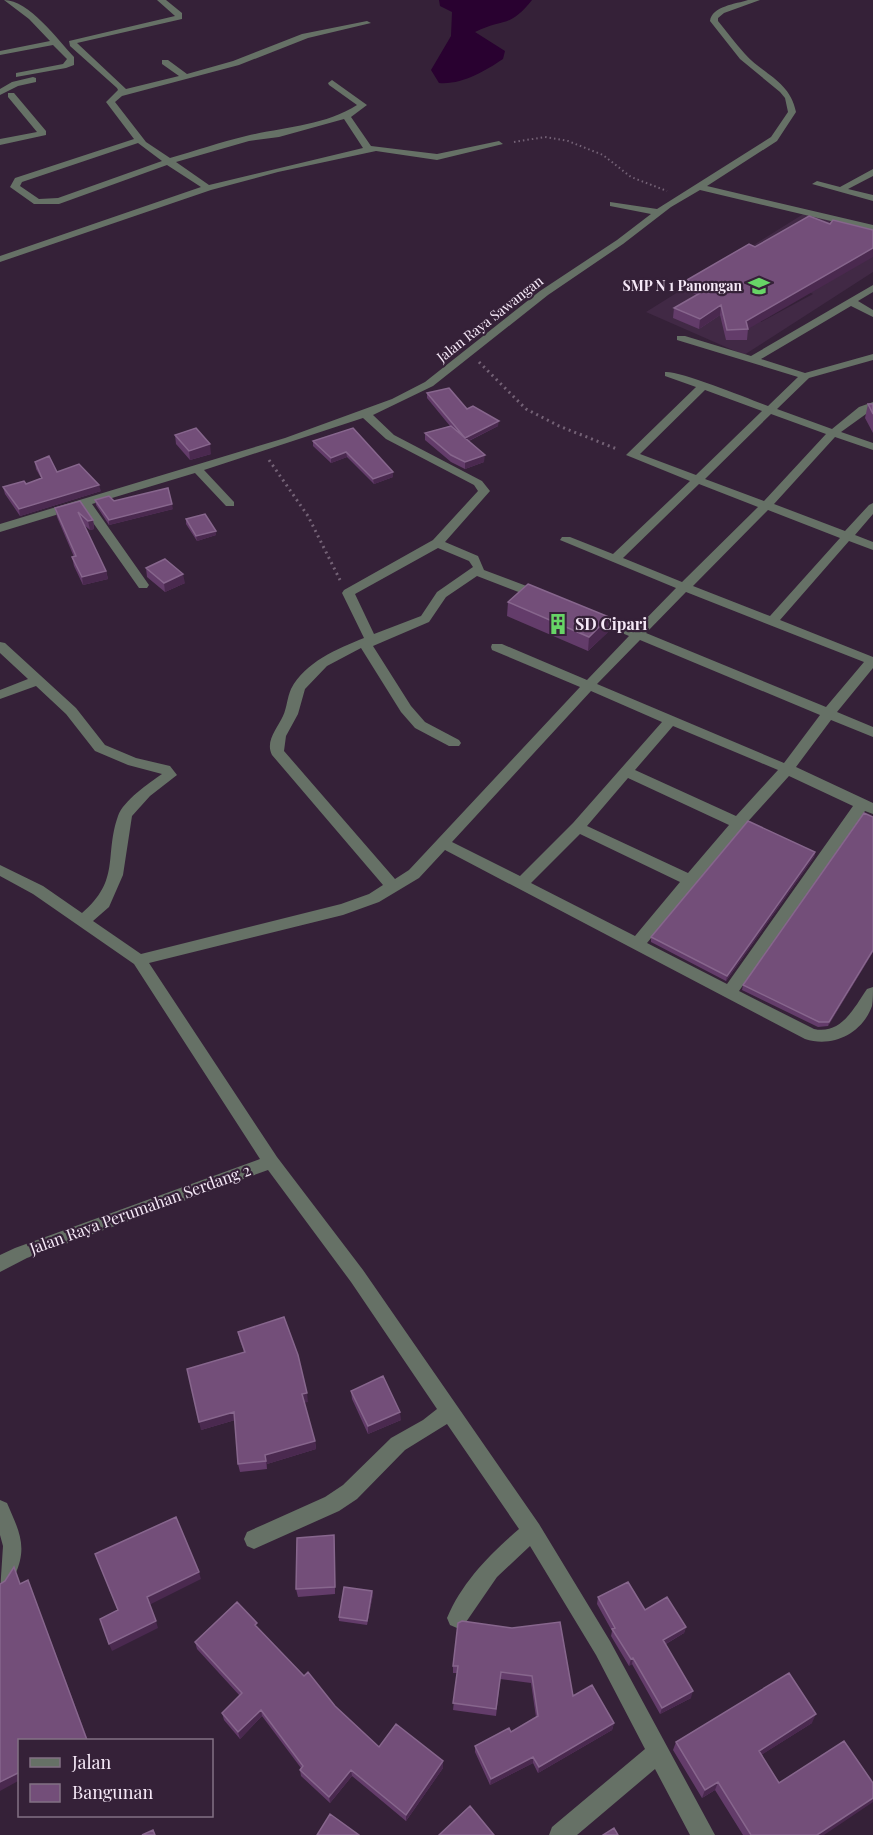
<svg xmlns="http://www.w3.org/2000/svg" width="873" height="1835" viewBox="0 0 873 1835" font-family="'Playfair Display',serif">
	<rect width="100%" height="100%" fill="#352138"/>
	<path fill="#412945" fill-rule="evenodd" d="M805 213 873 233V272L744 355 646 312ZM790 283 813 294 761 322 739 312Z"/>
	<path fill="#290130" d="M439 0H532C509 29 503 18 475 32L505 51 503 59C485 71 462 85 439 83L431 70 451 36 452 12 440 6Z"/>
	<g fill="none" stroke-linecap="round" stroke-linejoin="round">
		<path stroke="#746276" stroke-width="2" stroke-dasharray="1.5 3" stroke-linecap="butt" d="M514 142 545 137 568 141 603 155 631 177 667 191"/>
		<path stroke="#746276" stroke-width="3" stroke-dasharray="2 4" stroke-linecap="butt" d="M479 362 526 409 559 426 617 449
			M269 460 308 516 340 580"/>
		<path fill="#667166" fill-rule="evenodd" d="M4 0C29 0 58 40 74 57V65L66 68 16 77V73L63 64 67 59 53 45 0 55V51L50 41 29 19Z
			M157 0H166L182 13V19L77 43 126 89 179 76 162 64V60H168L187 74 233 61 302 34 367 21 371 23 308 38 239 65 122 96 115 102 146 142 170 158C195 151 220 142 246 136 283 127 324 126 357 105L329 85 328 83 332 80 367 105 351 117 371 146 437 154 499 141 503 144 437 160 376 151 278 172 211 190 0 262V256L201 187 167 165 59 204H34L10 187 15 178 134 139 106 102 118 90 117 88 70 46 69 41 175 16ZM344 119 363 148 209 185 176 162 249 141 279 137ZM138 143 162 161 58 198 39 199 20 186 22 182Z
			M748 0H760L724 13 718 18V21C727 32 735 43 745 54 764 75 790 81 796 112L777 141 707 186 873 225V231L700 190 671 207 623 244 548 295 433 386 373 415 394 435 482 481 490 491 445 542 478 556 484 570 545 593 547 596 545 599H537L477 576 446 597 429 622 373 646 411 706 425 722 459 740 461 743 459 746H449L415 728 401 712 361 648 327 666 305 689 298 714 286 736 284 751 395 879 409 870 580 687 492 650 491 647 492 644H502L587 680 629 636 587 618 585 615 587 612H595L636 629 676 588 560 540 562 537H570L613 554 690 481 626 455 696 387 665 376V372C678 370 750 399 768 406L798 377 677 340V336H685L751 356 873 285V292L858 301 873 310V317L851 306 761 359 805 373 873 354V360L809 378 777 409 832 429 859 407 873 402V409L841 432 873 443V450L835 437 774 504 845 531 869 505 873 503V514L855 535 873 542V550L849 541 780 620 873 657V668L837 712 873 727V737L831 720 796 767 873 803V814L865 811 739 991 814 1029C841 1035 854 1008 867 989L873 987C873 993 873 1001 872 1006 862 1034 832 1048 805 1039L445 850 419 878 379 902 343 915 149 963 277 1157 363 1270 539 1524 610 1641 715 1835H690L655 1769 577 1835H549L552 1827 645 1749 596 1655 530 1546 497 1577 464 1625 457 1628 450 1625 447 1618C462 1582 490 1554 519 1529L447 1424 405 1450 357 1499 339 1511 254 1549 247 1546 244 1539 247 1532 325 1497 343 1485 391 1438 423 1420 437 1409 351 1282 268 1170 27 1258 0 1272V1255L15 1248 260 1159 134 964 33 894 0 876V865L43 886 82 913C121 880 104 856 118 816 123 801 149 783 162 774L128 765 95 751 66 714 36 686 0 699V690L28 679 0 653V642L5 643 76 708 105 745 136 758 170 766 177 775 150 796 132 816 123 875 109 907 93 921 141 954 341 904 369 894 383 885 272 755C265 741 277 729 283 716 287 707 287 698 291 689 305 662 337 649 364 638L342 593 344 590 433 540 478 491 474 485 386 439 363 418 204 470 234 502V506H226L195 473 92 504 149 585 147 588H139L82 507 0 532V524L285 438 392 399 425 382 540 291 617 240 651 214 610 206V202L657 209 771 137 788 112 785 98 780 92 740 59 710 21C712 6 736 4 748 0ZM705 390 762 411 696 475 640 454ZM771 414 826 434 764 501 705 479ZM699 484 758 507 682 582 623 558ZM768 510 840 538 770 616 693 586ZM438 548 469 561 473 567 437 592 421 616 374 634 355 594ZM686 592 864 662 826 707 646 633ZM640 640 820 715 784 763 597 684ZM591 691 662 722 573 823 520 876 452 842ZM673 726 778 770 736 816 635 770ZM789 776 853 806 727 984 647 943 743 827ZM628 778 729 825 688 873 587 826ZM580 834 680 882 635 936 531 883Z
			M33 77 36 78V82L18 86 0 95V89L12 82Z
			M8 93H14L46 131V135L0 145V139L37 132 8 97Z
			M873 169V176L848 189 873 195V201L812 184 817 181 840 187Z
			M0 1500 7 1503C19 1531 28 1546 15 1575 11 1583 8 1589 0 1592L3 1546 0 1535Z"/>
	</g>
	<path fill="#633c6a" d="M749 244 748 329 747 340H726L720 315 699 329 673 318 674 308 697 295 686 290 687 280Z
		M427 393 467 409 498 426 469 441 484 462 465 469 451 462 425 440V433L450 426 427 398Z
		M868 404H873V433L865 418Z
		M353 428 393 477 374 484 347 457 331 463 313 446V441Z
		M175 435 211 454 190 460 176 444Z
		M35 462 57 472 101 491 20 516 5 494 3 487 26 484 41 478 36 469Z
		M95 500 114 501 173 509 109 525 96 505Z
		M80 501 93 520 94 529 90 530 84 525 106 571 108 579 83 585 74 566 72 557H74L57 517 55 508Z
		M186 519 216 531V535L197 541 186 524Z
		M146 568 185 583 165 592 147 577Z
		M508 602 608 632 588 651 507 616Z
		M873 817V952L828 1026 818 1027 742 990 743 985Z
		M815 852 814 857 726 981 651 942V937Z
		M238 1332 308 1402H304L315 1441 316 1449 267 1464V1469L240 1472 238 1464 235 1420 201 1430 244 1352 240 1341Z
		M351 1391 401 1420 368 1434 352 1399Z
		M335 1543V1594L298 1597 296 1589Z
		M372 1591 373 1594 367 1625 339 1621V1617Z
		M598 1597 645 1610 686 1627 684 1633 666 1644 691 1698 660 1714 632 1664 629 1666 611 1636 612 1631 597 1604Z
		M458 1623 614 1723 612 1730 538 1773 533 1763 490 1785 475 1752V1746L511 1732 536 1717 531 1683 500 1679 496 1716 453 1710 457 1673H453V1666Z
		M258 1628 304 1676 335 1706 379 1747 443 1768 406 1821 352 1776 330 1803 301 1776 300 1770 301 1768 262 1716 240 1739 224 1720 222 1713 240 1696 197 1649 195 1642Z
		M812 1723 761 1755 779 1783 824 1835H743L715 1790 702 1798 673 1750 676 1742Z"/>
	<path fill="#4a294f" d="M873 248V257L748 329 746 321Z
		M721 305 720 315 699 329 700 319Z
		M499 421 498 426 464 443V438Z
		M210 444 211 454 190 460 189 451Z
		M346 452 347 457 331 463V458Z
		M485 455 484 462 465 469V462Z
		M393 472V477L374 484 373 479Z
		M99 485 101 491 20 516 19 509Z
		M172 504 173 509 109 525V520Z
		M93 520 94 529 90 530 88 521Z
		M216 531V535L197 541 196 536Z
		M106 571 108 579 83 585 82 577Z
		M183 574 185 583 165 592 164 583Z
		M609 617 608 632 588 651 589 637Z
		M815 852 814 857 726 981 727 976Z
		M873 950V952L828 1026 829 1022Z
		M307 1393 308 1402 303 1403 302 1394Z
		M234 1412 235 1420 201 1430 199 1422Z
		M400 1412 401 1420 368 1434V1426Z
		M315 1441 316 1449 267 1464V1469L265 1455Z
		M334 1535 335 1543V1594V1587Z
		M199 1572 201 1579 149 1605 147 1597Z
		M28 1580 88 1740H87Z
		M372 1591 373 1594 367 1625V1621Z
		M156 1621 158 1628 112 1651 109 1644Z
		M686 1627 684 1633 662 1646 663 1640Z
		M633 1658 632 1664 629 1666 631 1659Z
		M693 1691 691 1698 660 1714 662 1708Z
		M261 1710 262 1716 240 1739 238 1732Z
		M816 1714 812 1723 755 1759 759 1751Z
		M614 1723 612 1730 538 1773 539 1767Z
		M533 1757V1763L490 1785 491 1779Z
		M443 1761V1768L406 1821V1815Z
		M351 1770 352 1776 330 1803 329 1797Z
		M20 1772V1780L0 1791V1782Z
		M718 1782 715 1790 702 1798 705 1790Z
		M873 1798V1802L824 1835H817Z"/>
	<path fill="#734e79" stroke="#87668d" stroke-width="1.5" d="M809 216 830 224 833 220 873 230V248L746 321 748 329 727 330 721 305 700 319 674 308 707 289 687 280 749 244 755 247Z
		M449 388 467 409 473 406 499 421 465 438 427 393Z
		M868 404H873V414Z
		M451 426 485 455 465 462 451 455 425 433Z
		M196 428 210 444 189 451 175 435Z
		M353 428 393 472 373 479 346 452 331 458 313 441Z
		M49 456 57 472 79 464 99 485 19 509 3 487 24 481 26 484 42 478 35 462Z
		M168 488 172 504 109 520 95 500 109 496 114 501Z
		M80 501 93 520 88 521 78 512 106 571 82 577 72 557 76 556 55 508Z
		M205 514 216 531 196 536 186 519Z
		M165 559 183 574 164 583 146 568Z
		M528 584 609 617 589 637 508 602Z
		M864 813 873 817V950L829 1022H819L743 985Z
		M748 821 815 852 727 976 651 937Z
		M284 1317 298 1355 307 1393 302 1394 315 1441 265 1455 266 1461 238 1464 234 1412 199 1422 187 1369 245 1352 238 1332Z
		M383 1376 400 1412 368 1426 351 1391Z
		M176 1517 199 1572 147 1597 156 1621 109 1644 100 1619 118 1610 95 1554Z
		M334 1535 335 1587 296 1589 297 1538Z
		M14 1567 20 1584 28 1580 87 1740H20V1772L0 1782V1584L5 1581Z
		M628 1582 645 1610 667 1597 686 1627 663 1640 693 1691 662 1708 633 1658 631 1659 612 1629 615 1628 598 1597Z
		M344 1587 372 1591 367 1621 339 1617Z
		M237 1602 257 1623 255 1625 304 1676 308 1672 335 1706 379 1747 396 1724 443 1761 406 1815 351 1770 329 1797 300 1770 303 1766 261 1710 238 1732 222 1713 242 1693 195 1642Z
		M462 1621 512 1628 560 1622 573 1696 592 1685 614 1723 539 1767 533 1757 491 1779 475 1746 509 1728 511 1732 538 1716 532 1676 501 1672 496 1709 453 1703 458 1666H453L458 1623Z
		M789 1673 816 1714 759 1751 779 1783 844 1741 873 1783V1798L817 1835H751L718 1782 705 1790 676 1742Z
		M470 1806 494 1835H439Z
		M330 1814 359 1835H317Z
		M614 1828 618 1835H603Z
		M153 1830 155 1835H142Z"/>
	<defs>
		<symbol id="school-bare" viewBox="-9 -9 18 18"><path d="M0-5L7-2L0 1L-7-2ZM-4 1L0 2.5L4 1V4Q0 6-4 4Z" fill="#67d466" stroke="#352138" stroke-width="2.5" paint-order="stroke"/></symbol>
		<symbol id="building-bare" viewBox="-9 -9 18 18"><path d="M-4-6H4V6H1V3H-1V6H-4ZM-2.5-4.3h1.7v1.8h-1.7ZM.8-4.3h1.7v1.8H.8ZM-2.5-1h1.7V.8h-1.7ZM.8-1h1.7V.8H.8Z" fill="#67d466" stroke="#352138" stroke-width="2.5" paint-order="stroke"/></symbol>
	</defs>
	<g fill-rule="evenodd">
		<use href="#school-bare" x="744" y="271" width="30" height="30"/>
		<use href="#building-bare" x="543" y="609" width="30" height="30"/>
	</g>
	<g text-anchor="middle" stroke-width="4.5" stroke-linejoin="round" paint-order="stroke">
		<g font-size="14" font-weight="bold" fill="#f5e8f7" stroke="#352138" text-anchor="end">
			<text x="742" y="291">SMP N 1 Panongan</text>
		</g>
		<g font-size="14" fill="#f5e8f7" stroke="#352138">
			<text transform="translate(490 319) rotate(-38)" y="5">Jalan Raya Sawangan</text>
		</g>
		<g font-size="16" font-weight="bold" fill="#f5e8f7" stroke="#352138" text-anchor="start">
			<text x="575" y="630">SD Cipari</text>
		</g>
		<g font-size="16" fill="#f5e8f7" stroke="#352138">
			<text transform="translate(140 1209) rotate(-20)" y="6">Jalan Raya Perumahan Serdang 2</text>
		</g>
	</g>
	<rect x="18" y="1739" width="195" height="78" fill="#352138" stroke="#827184" stroke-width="1.5"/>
	<rect x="30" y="1758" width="30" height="9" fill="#667166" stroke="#827184" stroke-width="1.5"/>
	<text x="72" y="1769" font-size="18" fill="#f5e8f7">Jalan</text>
	<rect x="30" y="1784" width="30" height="18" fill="#734e79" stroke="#827184" stroke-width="1.5"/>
	<text x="72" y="1799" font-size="18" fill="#f5e8f7">Bangunan</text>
</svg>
